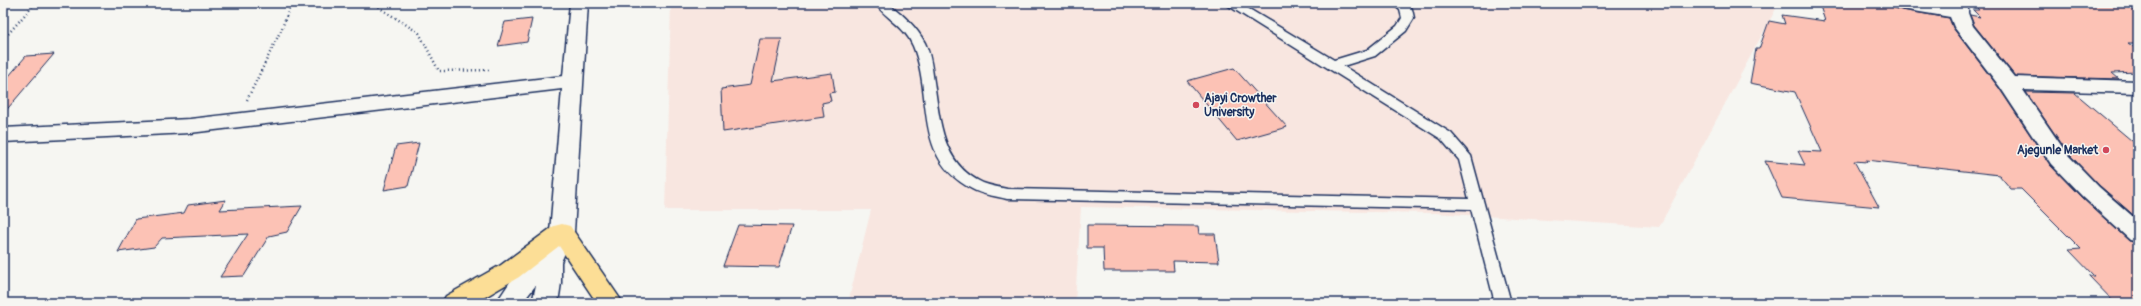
<svg xmlns="http://www.w3.org/2000/svg" width="2141" height="306" viewBox="0 0 2141 306" font-family="Pangolin,sans-serif">
	<rect width="100%" height="100%" fill="#f6f6f2"/>
	<filter id="ink" filterUnits="userSpaceOnUse"><feTurbulence type="fractalNoise" baseFrequency=".025" numOctaves="2"/><feDisplacementMap in="SourceGraphic" scale="8" xChannelSelector="R" yChannelSelector="G"/><feConvolveMatrix kernelMatrix="1 2 1 2 8 2 1 2 1" color-interpolation-filters="sRGB"/></filter>
	<g filter="url(#ink)">
		<path fill="#f8e6e0" d="M671 3H1779L1659 227 1434 213 1081 207 1075 303H848L871 210H665Z"/>
		<path fill="#fcc2b5" stroke="#1b2f5e" d="M1819 3H1892L1895 8 1902 10 1949 18 1953 28 1999 88 2050 165 2082 198 2129 241 2138 243V302L2115 303 2089 276H2094L2069 250 2081 249 2021 189H2011L1999 175 1866 160 1867 162 1854 161 1879 207 1782 198 1765 161 1805 165 1798 151 1822 152 1795 92 1750 83 1756 49H1759L1769 21 1785 24 1782 15 1825 21Z
			M1972 3H2125L2138 13V43H2128L2138 50V72L2112 73 2119 79 2015 76 1974 25 1970 15 1980 17 1973 10H1979Z
			M532 19 527 42 498 46 505 22Z
			M760 39H782L773 81 832 73 835 92 829 93 831 101 822 103 824 117 723 132 721 89 750 85Z
			M54 54 3 114V83L26 56Z
			M1234 68 1287 127 1237 141 1187 81Z
			M2026 92 2075 93 2138 146V219L2100 186 2068 153Z
			M419 143 408 186 384 190 396 146Z
			M226 200 220 210 302 206 287 232 269 236 244 276 220 277 248 234 162 238 154 247 118 252 136 219 184 213 188 205Z
			M738 225 792 226 779 267 723 266Z
			M1087 225 1198 226 1199 234H1215L1219 262 1173 261 1174 271H1104L1103 248H1087Z"/>
		<g fill="none" stroke-linecap="round" stroke-linejoin="round">
			<defs>
				<path id="service" d="M875 3H888C903 15 917 27 925 43 931 55 932 69 934 82 940 121 942 165 983 183 991 186 999 187 1007 189L1469 199 1459 160 1441 139 1224 3H1239L1334 60 1367 50 1397 26 1402 18 1400 10 1392 3H1406L1412 9 1414 18 1406 31 1375 56 1343 66 1451 133 1471 156 1511 303H1495L1471 209 1007 199C996 196 982 195 972 189 912 158 934 97 913 46 905 26 886 19 875 3Z"/>
				<path id="minor" d="M570 3H588L574 232 561 262V283L558 303H532L536 285 522 303H496L514 276 539 257 550 232 562 89 190 133 3 142V128L190 119 563 76Z
					M1893 3H1934L1949 6 1950 3H1968V13L1973 26 2014 77 2138 81V93L2023 90 2067 154 2099 187 2138 221V242L2130 240 2083 197 2051 164 2000 87 1954 27 1950 17 1902 9 1895 7Z"/>
				<path id="trunk" d="M562 224 570 226 623 303H597L559 246 519 277 475 303H442L446 296 501 265 554 226Z"/>
			</defs>
			<use href="#service" stroke="#1b2f5e" stroke-width="3"/>
			<use href="#minor" stroke="#1b2f5e" stroke-width="3"/>
			<use href="#trunk" stroke="#1b2f5e" stroke-width="3"/>
			<path stroke="#1b2f5e" stroke-width="2.5" stroke-dasharray="1 3" stroke-linecap="butt" d="M377 3 380 8 419 33 439 71 490 70
				M3 40 35 3
				M247 100 282 28 291 3"/>
			<use href="#service" fill="#f6f6f2" fill-rule="evenodd"/>
			<use href="#minor" fill="#f6f6f2" fill-rule="evenodd"/>
			<use href="#trunk" fill="#fcde96" fill-rule="evenodd"/>
		</g>
	</g>
	<g fill="#d1495b" stroke="#f6f6f2" stroke-width="1.5">
		<circle cx="1196" cy="105" r="4"/>
		<circle cx="2106" cy="150" r="4"/>
	</g>
	<g text-anchor="middle" stroke-width="3" stroke-linejoin="round" paint-order="stroke">
		<g font-size="12" font-weight="bold" fill="#1b2f5e" stroke="#f6f6f2" text-anchor="start">
			<text x="1204" y="102">Ajayi Crowther<tspan x="1204" dy="14">University</tspan></text>
			<text x="2098" y="154" text-anchor="end">Ajegunle Market</text>
		</g>
	</g>
	<rect width="2141" height="306" fill="none" stroke="#f6f6f2" stroke-width="16"/>
	<rect x="8" y="8" width="2125" height="290" fill="none" stroke="#1b2f5e" stroke-width="1.5" filter="url(#ink)"/>
</svg>
